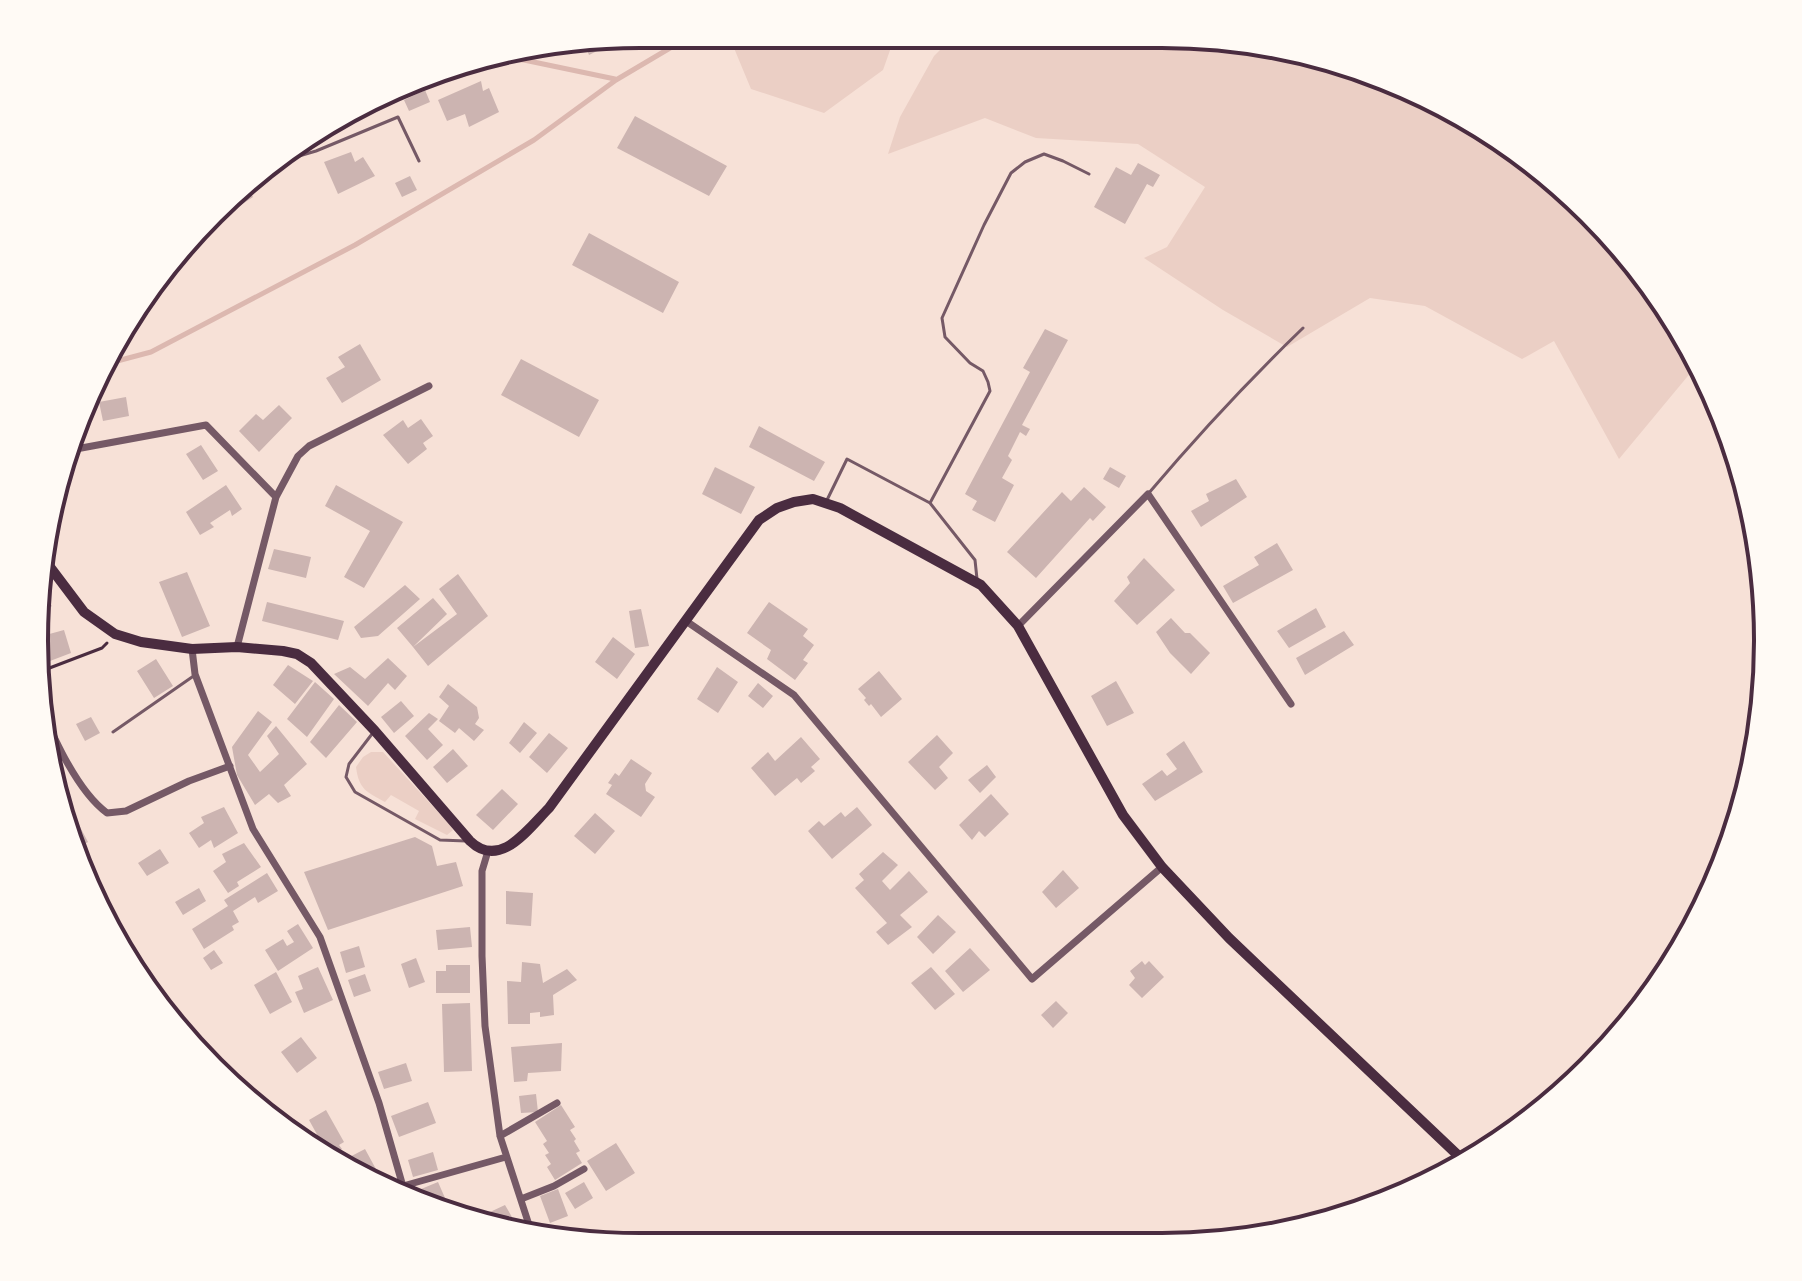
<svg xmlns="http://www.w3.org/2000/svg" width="1802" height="1281" viewBox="0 0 1802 1281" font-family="Roboto,sans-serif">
	<rect width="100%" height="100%" fill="#f7e1d7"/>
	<path fill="#ebcfc5" d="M729 36 894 39 883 70 824 113 751 89Z
		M950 40 1280 46 1465 116 1618 241 1687 338 1700 366 1697 365 1619 459 1554 341 1522 359 1425 306 1370 298 1287 347 1223 310 1144 258 1167 247 1205 187 1138 144 1036 138 985 118 888 154 900 117 934 56Z
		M371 752H383L450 825 453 830 447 835 415 819 419 811 391 795 385 802C367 792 359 790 356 767L363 757Z"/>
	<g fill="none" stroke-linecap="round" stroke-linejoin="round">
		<path stroke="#dcb8b0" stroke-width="5" d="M440 74 494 58 524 60 615 79
			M340 119 353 114
			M102 365 151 352 355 245 534 140 616 80 692 35"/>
	</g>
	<path fill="#ccb4b1" d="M619 37 621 39 589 55 584 41Z
		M481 81 483 91 489 88 499 112 469 127 465 114 447 121 438 100Z
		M425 90 430 102 409 111 404 100Z
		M635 116 727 166 709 196 617 148Z
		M351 152 355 162 363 157 375 176 338 194 324 162Z
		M1138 163 1160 175 1153 187 1147 184 1125 224 1094 207 1116 167 1131 175Z
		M410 176 417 190 402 197 395 183Z
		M247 186 253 197 227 214 219 211Z
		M589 233 679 282 663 313 572 265Z
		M1045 329 1068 340 1022 425 1030 429 1026 436 1020 432 1008 456 1012 460 1002 478 1014 485 995 522 972 510 977 501 965 494 1030 372 1023 368Z
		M360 344 381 380 342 403 326 378 345 367 338 357Z
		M521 359 599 400 579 437 501 395Z
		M126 397 129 416 103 421 99 402Z
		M279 405 292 418 259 452 239 431 256 414 263 420Z
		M421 419 433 436 423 443 427 449 408 464 383 435 403 420 408 428Z
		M759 426 825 462 814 481 749 447Z
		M201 445 218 471 203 480 186 454Z
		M715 467 755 487 741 514 702 494Z
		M1110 467 1126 476 1119 488 1103 479Z
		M1236 479 1247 497 1201 527 1191 511 1209 501 1206 494Z
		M226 485 242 509 232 516 230 510 210 523 214 527 200 535 186 512Z
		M336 485 403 522 364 588 344 577 370 531 325 506Z
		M1084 487 1106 507 1093 521 1090 518 1036 578 1007 552 1062 492 1071 501Z
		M1277 543 1293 570 1233 603 1223 586 1259 565 1254 557Z
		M274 549 311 557 306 578 268 569Z
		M1144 558 1175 590 1137 625 1114 601 1130 583 1127 577Z
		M187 572 210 626 182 637 159 582Z
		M458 574 488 616 428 666 413 647 457 614 439 589Z
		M405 585 420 599 378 636 361 638 354 627Z
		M39 589 52 606 39 616Z
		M433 598 447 614 413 647 397 628Z
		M267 602 344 621 338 640 262 621Z
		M769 602 808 629 803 636 814 645 803 660 808 663 795 680 767 659 771 650 747 633Z
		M1316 608 1326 627 1289 648 1277 631Z
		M641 609 649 646 635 648 629 611Z
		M1171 618 1185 633H1190L1210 653 1191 674 1170 653 1156 632Z
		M64 630 71 653 50 661 42 636Z
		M1344 631 1354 645 1305 675 1296 658Z
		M613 637 635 654 617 679 595 662Z
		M388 658 407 676 395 690 388 683 368 706 334 674 350 667 365 679Z
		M156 659 173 686 154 698 137 671Z
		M288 665 313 681 295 704 273 685Z
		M717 667 738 682 718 713 697 699Z
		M879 671 902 699 881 717 871 704 869 706 864 700 866 698 858 689Z
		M1116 681 1134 713 1107 726 1091 696Z
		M315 682 334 699 307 737 287 719Z
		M758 683 773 696 763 708 748 696Z
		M448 684 477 707 479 718 475 724 484 730 474 741 459 728 455 733 439 721 449 706 439 697Z
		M401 701 414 716 394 733 381 717Z
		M339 705 357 722 326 758 310 742Z
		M258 711 272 722 248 755 260 772 279 754 267 736 276 726 307 764 284 785 291 796 278 803 269 794 255 805 237 775 232 747Z
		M429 713 438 719 428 729 443 745 427 760 405 736Z
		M91 717 100 733 85 741 76 724Z
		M524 722 537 733 520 753 509 743Z
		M549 733 568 748 547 773 529 757Z
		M937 735 953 753 939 767 948 778 935 790 908 762Z
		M801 737 820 759 811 767 815 771 801 783 797 778 775 796 751 768 768 752 775 761Z
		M1184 741 1203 772 1155 801 1142 784 1162 770 1167 776 1177 769 1166 754Z
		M453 749 468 766 447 783 433 767Z
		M631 759 652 773 645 784 646 791 655 797 641 817 606 794 612 785 608 783 615 773 619 776Z
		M987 765 996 777 980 793 968 780Z
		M502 789 518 804 493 830 476 815Z
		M991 794 1009 814 985 837 979 831 972 840 959 825Z
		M224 807 238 833 214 848 211 840 199 848 189 833 204 823 201 817Z
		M857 807 872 825 832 859 808 831 819 821 824 826 841 812 845 817Z
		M595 813 615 831 595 854 574 836Z
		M79 825 88 842 74 850 69 830Z
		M415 837 432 846 437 866 456 862 463 886 328 930 304 872Z
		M244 843 261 867 237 882 239 886 228 893 213 871 226 862 222 854Z
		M160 849 169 863 147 876 138 863Z
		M883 852 898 865 882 881 890 890 909 871 928 892 900 915 912 927 888 945 876 932 887 923 855 888 864 880 859 874Z
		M1063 870 1079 888 1056 908 1042 892Z
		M267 873 278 891 258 903 255 897 233 911 239 922 232 926 234 930 204 949 192 929 228 906 224 900Z
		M199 888 206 901 183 915 175 902Z
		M506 891 533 893 531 926 506 924Z
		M938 915 956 932 933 954 917 937Z
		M298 924 313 948 278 971 265 950 283 939 287 946 294 942 287 931Z
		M470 927 472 947 438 950 436 930Z
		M359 946 365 967 346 973 340 952Z
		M970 948 990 970 963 992 945 971Z
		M214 950 223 963 211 970 203 958Z
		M416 958 425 982 409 988 401 964Z
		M1142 961 1145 965 1149 961 1164 977 1142 998 1129 985 1135 978 1130 971Z
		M522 962 540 964 543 983 567 969 577 980 553 995 554 1015 540 1017V1012L530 1013V1024H508L507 981 521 982Z
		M446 965H470V993H436V971H446Z
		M318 967 333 1000 304 1013 295 992 303 989 298 976Z
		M931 967 955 994 935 1010 911 983Z
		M276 972 292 1002 270 1014 254 985Z
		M365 974 371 991 354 997 348 980Z
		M1056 1001 1068 1013 1053 1028 1041 1015Z
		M470 1003 472 1071 444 1072 442 1004Z
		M301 1037 317 1058 297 1073 281 1052Z
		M562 1043 561 1071 528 1073 527 1081 514 1082 511 1047Z
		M406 1063 412 1081 384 1089 378 1072Z
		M536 1094 538 1112 521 1113 519 1096Z
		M428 1102 436 1123 399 1137 391 1116Z
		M561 1105 575 1127 570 1130 576 1139 574 1141 580 1151 576 1153 582 1163 555 1180 547 1167 551 1164 545 1155 549 1153 543 1144 547 1141 535 1122Z
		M326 1110 344 1142 339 1145 342 1149 329 1156 309 1120Z
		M616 1143 635 1173 606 1191 587 1161Z
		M365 1149 377 1171 363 1179 338 1163Z
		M433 1152 438 1170 413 1177 408 1160Z
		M438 1182 452 1214 418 1202 414 1192Z
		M584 1182 593 1198 575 1209 565 1193Z
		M558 1189 568 1216 550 1223 540 1196Z
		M505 1205 512 1217 496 1225 490 1212Z"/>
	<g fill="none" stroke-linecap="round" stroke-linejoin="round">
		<path stroke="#4a2c40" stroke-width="3" d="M39 672 102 648 107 643"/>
		<path stroke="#755966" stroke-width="3" d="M286 152 299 156 316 151 398 117 419 161
			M1148 494C1197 436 1248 381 1303 328
			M827 500 847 459 930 503 990 391 988 382 983 371 970 363 945 337 942 318 984 225 1011 173 1025 162 1044 154 1063 161 1089 174
			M930 503 975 560 977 579
			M113 732 195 675
			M372 734 349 764 346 777 355 792 440 840 466 841"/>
		<path stroke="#755966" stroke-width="7" d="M76 449 206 425 276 497
			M686 621 794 695 1032 979 1162 867
			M1018 626 1148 494 1291 704
			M237 647 276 497 298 456 309 446 429 386
			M192 649 195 674 253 829 320 937 379 1103 406 1197
			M39 704C54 738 77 791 107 813L126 811 189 781 230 766
			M488 851 482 871V956L485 1026 500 1136 532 1234
			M500 1136 557 1103
			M403 1186 506 1157
			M521 1199 554 1186 584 1169"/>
		<path stroke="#4a2c40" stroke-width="10" d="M41 555 84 612 115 634 141 642 192 649 237 647 283 651 297 654 311 663 375 731 470 841C500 870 528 829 549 808L759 520 777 508 794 502 813 499 840 508 981 585 1018 626 1123 815 1162 867 1229 938 1464 1161"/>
	</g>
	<path d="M0 0H1802V1281H0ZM640 48H1162A592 592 0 0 1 1754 640V641A592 592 0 0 1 1162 1233H640A592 592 0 0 1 48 641V640A592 592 0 0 1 640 48Z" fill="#fffaf5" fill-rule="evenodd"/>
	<path fill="none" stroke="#4a2c40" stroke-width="4" d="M640 48H1162A592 592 0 0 1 1754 640V641A592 592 0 0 1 1162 1233H640A592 592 0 0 1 48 641V640A592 592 0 0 1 640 48Z"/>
</svg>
